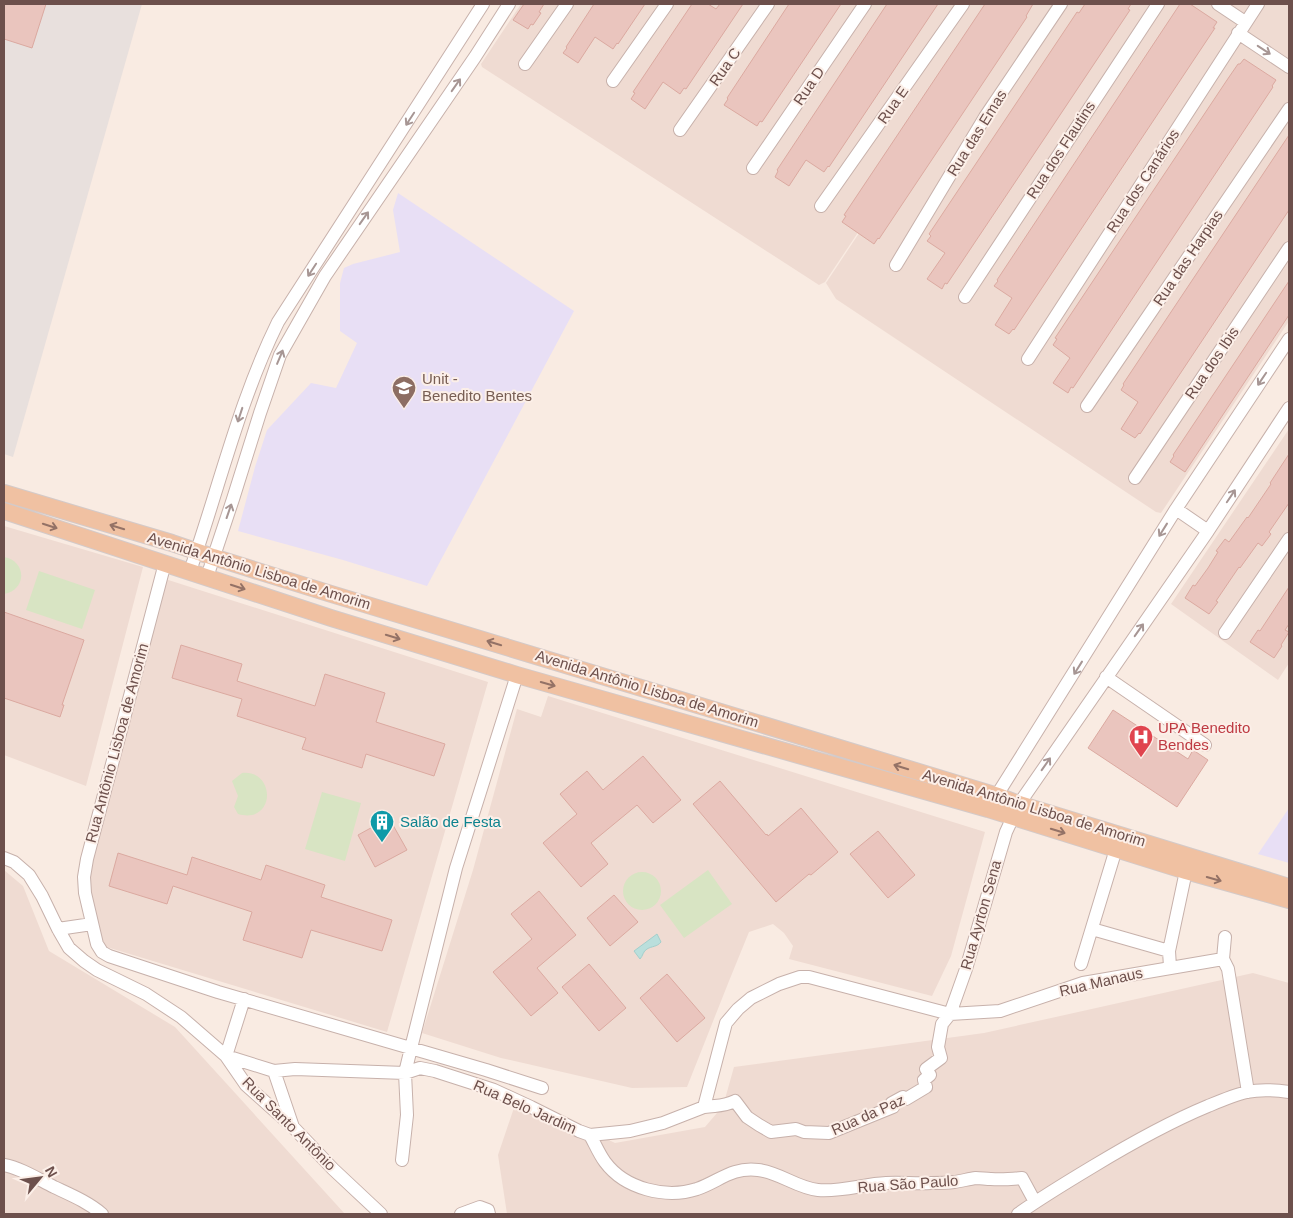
<svg xmlns="http://www.w3.org/2000/svg" width="1293" height="1218" viewBox="0 0 1293 1218" font-family="Helvetica,sans-serif">
	<rect width="100%" height="100%" fill="#f9ebe2"/>
	<path fill="#efdbd2" d="M521 4H1010L825 282 819 285 482 67 481 64Z
		M1011 4H1289V321L1161 513 1156 512 836 299 826 283Z
		M1289 429V663L1278 680 1171 604Z
		M4 526 143 567 86 786 4 755Z
		M162 578 488 682 387 1032 100 945 83 872Z
		M548 696 985 832 951 956 932 996 789 959 793 946 784 933 773 924 749 932 729 981 687 1087 632 1088 501 1058 422 1033 473 870 517 709 541 717Z
		M4 870 23 886 49 951 175 1027 345 1214H4Z
		M1253 973 1289 983V1214H507L498 1155 518 1096 615 1143 705 1127 723 1106 734 1067 984 1033Z"/>
	<path fill="#e8e0dd" d="M4 4H142L13 457 4 454Z"/>
	<path fill="#e8dff5" d="M398 193 574 311 427 586 343 560 238 531 255 467 267 430 311 383 336 388 357 343 340 331V283L344 268 353 264 400 252 393 210Z
		M1289 808V863L1258 854Z"/>
	<path fill="#d8e4c3" d="M4 557C27 561 27 590 4 594Z
		M39 571 95 590 82 629 26 610Z
		M242 773C276 769 276 825 238 814L234 807 238 796 232 781Z
		M322 792 361 803 345 861 305 849Z
		M708 870 732 904 684 938 660 905Z
		M623 891a19 19 0 1 1 38 0a19 19 0 1 1-38 0Z"/>
	<path fill="#badfdc" stroke="#a2cfcc" d="M657 934 661 942C657 947 652 946 647 949 643 951 643 956 640 959L634 951Z"/>
	<path fill="#eac5be" stroke="#dba9a0" d="M4 4H46L32 48 4 39Z
		M524 4H544L539 12 541 13 533 25 531 24 528 29 513 20Z
		M594 4H645L618 44 617 43 613 49 595 37 578 63 563 53 567 48 566 47Z
		M692 4H708L716 9 720 4H743L686 89 684 88 680 94 663 82 645 109 631 99 635 93 633 92Z
		M789 4H841L762 122 760 121 757 126 724 105 728 99 727 98Z
		M887 4H938L829 167 828 166 824 172 806 160 789 186 775 177 778 171 777 170Z
		M985 4H1033L1026 16 1027 17 879 239 878 238 874 244 842 222 846 216 844 215Z
		M1085 4H1131L1128 9 1130 10 1046 136 947 284 945 283 942 289 927 279 945 253 927 241 931 236 929 234 1077 12 1079 13Z
		M1180 4H1190L1217 22 1213 28H1215L1014 330 1013 329 1009 334 995 325 1012 298 994 286 998 281 997 280Z
		M1244 59 1276 80 1272 86 1273 87 1073 388 1071 387 1068 393 1053 383 1070 358 1053 345 1057 339 1055 338 1227 80 1238 64H1240Z
		M1289 135V210L1140 434 1139 433 1135 438 1121 429 1138 402 1121 390 1124 385 1123 384Z
		M1289 281V315L1185 472 1170 462 1174 456 1173 455Z
		M1289 454V503L1269 532 1271 534 1262 546 1258 543 1240 568 1239 567 1216 601 1218 602 1209 614 1185 598 1193 585 1195 586 1208 568 1218 552 1216 551 1225 539 1229 542 1247 517 1248 518 1271 484 1270 483Z
		M1289 587V624L1285 630 1289 632 1281 645 1282 646 1274 658 1250 642 1258 630 1260 631Z
		M4 612 84 640 62 705H64L60 717 4 698Z
		M181 645 242 664 237 681 315 706 325 674 385 693 376 722 445 744 434 776 366 754 362 768 302 749 306 738 237 716 242 699 172 678Z
		M1113 710 1188 759 1193 750 1208 760 1177 807 1088 748Z
		M643 756 681 800 653 823 637 805 591 843 608 864 581 887 543 843 577 814 560 794 587 771 603 790Z
		M720 781 766 835 767 834 768 836 801 808 838 852 811 875 809 874 776 902 693 804Z
		M389 818 407 850 375 867 358 835Z
		M878 831 915 875 888 898 850 854Z
		M118 853 187 875 192 857 261 880 266 865 325 885 321 897 392 920 382 951 311 930 302 958 243 940 252 912 173 886 167 904 109 886Z
		M539 891 576 935 537 968 558 993 531 1016 493 972 532 939 511 914Z
		M614 895 638 922 610 946 587 918Z
		M589 964 626 1008 599 1031 562 987Z
		M667 974 705 1018 677 1042 640 998Z"/>
	<g fill="none" stroke-linecap="round" stroke-linejoin="round">
		<defs>
			<path id="minor" d="M1218 4 1245 22
				M1238 33 1289 67
				M525 64 567 4
				M613 81 667 4
				M680 130 768 4
				M753 168 865 4
				M821 206 963 4
				M896 265 985 117 1061 4
				M965 297 1158 4
				M1028 359 1258 4
				M1087 406 1289 109
				M1135 478 1289 248
				M1176 509 1208 531
				M165 563 87 859 84 877 85 893 97 944 102 952 109 956 218 992 486 1070 542 1088
				M190 571C219 488 239 401 278 322L483 4
				M207 577 233 499 260 413 280 355 325 276 475 57 509 4
				M1225 633 1289 539
				M1106 677 1205 745
				M992 803 1176 509 1289 339
				M4 858 14 862 29 875 42 896 58 929 69 948 84 961 97 970 146 994 181 1017 226 1056 246 1085 293 1127 333 1169 381 1214
				M58 929 92 924
				M1092 929 1169 951
				M1225 937 1223 959 1228 969 1248 1092
				M1081 964 1116 849
				M1170 967 1169 951 1186 871
				M244 999 226 1056 274 1071 295 1069 405 1073 420 1068 435 1071 494 1090 531 1107 579 1131 590 1135 630 1131 663 1123 704 1107 726 1023 738 1009 751 998 779 984 800 977H809L950 1014 1000 1011 1083 983 1223 959
				M274 1071 293 1127
				M704 1107C717 1105 723 1107 735 1101L747 1117 759 1125 771 1132 796 1129 804 1132 829 1133 893 1107 892 1103 903 1097 906 1099 926 1087 924 1080 930 1075 926 1069 941 1058 938 1047 942 1024 950 1014 966 969 1006 832 1019 804 1208 531 1289 408
				M590 1135C595 1144 599 1154 605 1162 625 1189 666 1199 697 1189 720 1181 731 1167 758 1170 779 1172 797 1188 818 1190 841 1192 864 1184 886 1183 901 1182 916 1184 931 1183 939 1183 947 1183 954 1182 961 1181 969 1179 976 1178 981 1178 986 1179 991 1179 1001 1180 1012 1179 1022 1178L1035 1202
				M402 1160 407 1115 405 1073 411 1048 456 868 517 675
				M4 1165C21 1168 38 1179 54 1187 71 1195 88 1202 102 1214
				M461 1214 480 1207 488 1210 489 1214
				M1018 1214C1042 1197 1067 1182 1092 1167 1130 1144 1167 1123 1208 1106 1220 1101 1234 1095 1247 1092 1261 1089 1275 1090 1289 1092"/>
			<path id="major" d="M4 493 172 543 213 557 328 593 998 796 1019 804 1289 887
				M4 511 331 618 517 675 988 809 1186 871 1289 900"/>
		</defs>
		<use href="#minor" stroke="#c7b1ab" stroke-width="14"/>
		<use href="#major" stroke="#d3cac9" stroke-width="18"/>
		<use href="#minor" stroke="#fff" stroke-width="12"/>
		<use href="#major" stroke="#f0c1a2" stroke-width="16"/>
	</g>
	<defs><path id="oneway-shaft" d="M-6 0H5M1.5-3L5.5 0L1.5 3" fill="none" stroke-width="1.6" stroke-linecap="round" stroke-linejoin="round" transform="scale(1.25)"/></defs>
	<g stroke="#a79694">
		<use href="#oneway-shaft" transform="translate(1264 50) rotate(33)"/>
		<use href="#oneway-shaft" transform="translate(456 85) rotate(-55)"/>
		<use href="#oneway-shaft" transform="translate(410 119) rotate(123)"/>
		<use href="#oneway-shaft" transform="translate(364 218) rotate(-55)"/>
		<use href="#oneway-shaft" transform="translate(312 270) rotate(123)"/>
		<use href="#oneway-shaft" transform="translate(280 357) rotate(-67)"/>
		<use href="#oneway-shaft" transform="translate(1262 379) rotate(124)"/>
		<use href="#oneway-shaft" transform="translate(240 415) rotate(108)"/>
		<use href="#oneway-shaft" transform="translate(1231 496) rotate(-56)"/>
		<use href="#oneway-shaft" transform="translate(229 511) rotate(-71)"/>
		<use href="#oneway-shaft" transform="translate(1163 530) rotate(122)"/>
		<use href="#oneway-shaft" transform="translate(1139 630) rotate(-55)"/>
		<use href="#oneway-shaft" transform="translate(1078 668) rotate(122)"/>
		<use href="#oneway-shaft" transform="translate(1046 764) rotate(-55)"/>
	</g>
	<g stroke="#947266">
		<use href="#oneway-shaft" transform="translate(50 526) rotate(18)"/>
		<use href="#oneway-shaft" transform="translate(117 527) rotate(-163)"/>
		<use href="#oneway-shaft" transform="translate(238 587) rotate(18)"/>
		<use href="#oneway-shaft" transform="translate(393 637) rotate(17)"/>
		<use href="#oneway-shaft" transform="translate(494 643) rotate(-163)"/>
		<use href="#oneway-shaft" transform="translate(548 684) rotate(16)"/>
		<use href="#oneway-shaft" transform="translate(901 767) rotate(-163)"/>
		<use href="#oneway-shaft" transform="translate(1058 831) rotate(17)"/>
		<use href="#oneway-shaft" transform="translate(1214 879) rotate(16)"/>
	</g>
	<defs>
		<symbol id="university-pin" viewBox="-11 -11 22 30"><path d="M0 17L-7.5 6A9.5 9.5 0 1 1 7.5 6Z" fill="#8d6e63" stroke="#fcefe8"/><path d="M0-5L7-2L0 1L-7-2ZM-4 1L0 2.5L4 1V4Q0 6-4 4Z" fill="#fff"/></symbol>
		<symbol id="hospital-pin" viewBox="-11 -11 22 30"><path d="M0 17L-7.5 6A9.5 9.5 0 1 1 7.5 6Z" fill="#e0444e" stroke="#fcefe8"/><path d="M-5-5h3v3.5h4V-5h3V5h-3V1.5h-4V5h-3Z" fill="#fff"/></symbol>
		<symbol id="building-pin" viewBox="-11 -11 22 30"><path d="M0 17L-7.5 6A9.5 9.5 0 1 1 7.5 6Z" fill="#0f9aa8" stroke="#fcefe8"/><path d="M-4-6H4V6H1V3H-1V6H-4ZM-2.5-4.3h1.7v1.8h-1.7ZM.8-4.3h1.7v1.8H.8ZM-2.5-1h1.7V.8h-1.7ZM.8-1h1.7V.8H.8Z" fill="#fff"/></symbol>
	</defs>
	<g fill-rule="evenodd">
		<use href="#university-pin" x="390" y="374" width="28" height="38"/>
		<use href="#hospital-pin" x="1127" y="723" width="28" height="38"/>
		<use href="#building-pin" x="368" y="808" width="28" height="38"/>
	</g>
	<g text-anchor="middle" stroke-width="4" stroke-linejoin="round" paint-order="stroke">
		<g font-size="15" fill="#6d504c" stroke="#fcefe8">
			<text transform="translate(725 67) rotate(-55)" y="5">Rua C</text>
			<text transform="translate(809 86) rotate(-56)" y="5">Rua D</text>
			<text transform="translate(893 105) rotate(-55)" y="5">Rua E</text>
			<text transform="translate(977 133) rotate(-58)" y="5">Rua das Emas</text>
			<text transform="translate(1061 150) rotate(-57)" y="5">Rua dos Flautins</text>
			<text transform="translate(1143 181) rotate(-57)" y="5">Rua dos Canários</text>
			<text transform="translate(1188 258) rotate(-56)" y="5">Rua das Harpias</text>
			<text transform="translate(1212 363) rotate(-56)" y="5">Rua dos Ibis</text>
			<text transform="translate(259 571) rotate(17)" y="5">Avenida Antônio Lisboa de Amorim</text>
			<text transform="translate(647 689) rotate(17)" y="5">Avenida Antônio Lisboa de Amorim</text>
			<text transform="translate(117 743) rotate(-75)" y="5">Rua Antônio Lisboa de Amorim</text>
			<text transform="translate(1034 808) rotate(17)" y="5">Avenida Antônio Lisboa de Amorim</text>
			<text transform="translate(981 915) rotate(-74)" y="5">Rua Ayrton Sena</text>
			<text transform="translate(1101 982) rotate(-13)" y="5">Rua Manaus</text>
			<text transform="translate(525 1107) rotate(24)" y="5">Rua Belo Jardim</text>
			<text transform="translate(868 1115) rotate(-24)" y="5">Rua da Paz</text>
			<text transform="translate(289 1124) rotate(45)" y="5">Rua Santo Antônio</text>
			<text transform="translate(908 1184) rotate(-4)" y="5">Rua São Paulo</text>
		</g>
		<g font-size="15" fill="#785e54" stroke="#fcefe8" text-anchor="start">
			<text x="422" y="384">Unit -<tspan x="422" dy="17">Benedito Bentes</tspan></text>
		</g>
		<g font-size="15" fill="#be3a42" stroke="#fcefe8" text-anchor="start">
			<text x="1158" y="733">UPA Benedito<tspan x="1158" dy="17">Bendes</tspan></text>
		</g>
		<g font-size="15" fill="#0d838f" stroke="#fcefe8" text-anchor="start">
			<text x="400" y="827">Salão de Festa</text>
		</g>
	</g>
	<rect width="1293" height="1218" fill="none" stroke="#6d504c" stroke-width="10"/>
	<g transform="translate(40 1178) rotate(61)" stroke="#fcefe8" stroke-width="4" paint-order="stroke">
	<path d="M0-4L9 19L0 12L-9 19Z" fill="#6d504c"/>
	<text y="-8" font-size="14" font-weight="bold" text-anchor="middle" fill="#6d504c">N</text>
	</g>
</svg>
